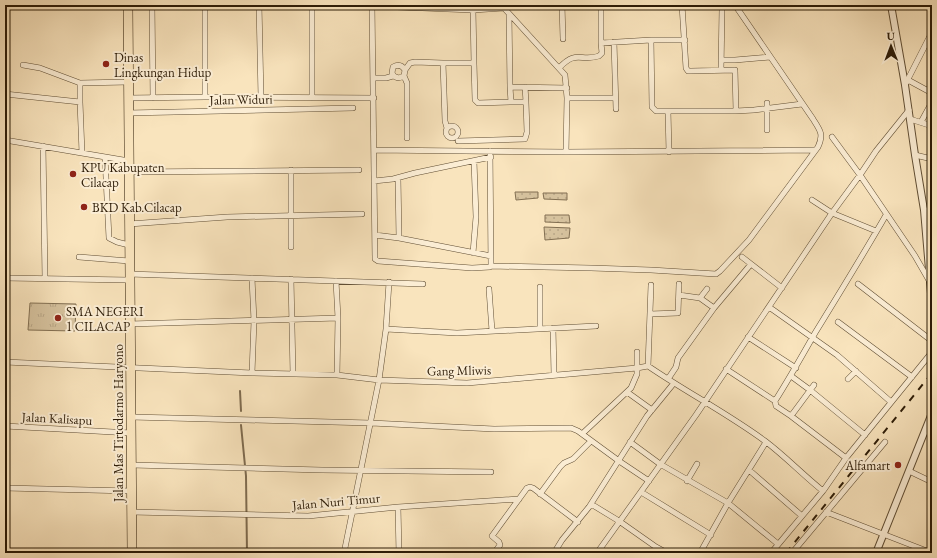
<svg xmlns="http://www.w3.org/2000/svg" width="937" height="558" viewBox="0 0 937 558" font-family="'EB Garamond',serif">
	<defs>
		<pattern id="grass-tufts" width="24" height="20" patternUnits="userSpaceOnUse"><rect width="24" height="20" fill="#d6c29e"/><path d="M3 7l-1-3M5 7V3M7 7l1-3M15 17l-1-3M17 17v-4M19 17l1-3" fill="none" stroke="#b8a687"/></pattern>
		<pattern id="park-dots" width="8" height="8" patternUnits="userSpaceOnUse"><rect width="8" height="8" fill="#d6c29e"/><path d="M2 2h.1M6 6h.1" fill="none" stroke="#b8a687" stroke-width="1.8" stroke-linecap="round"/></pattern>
	</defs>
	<rect width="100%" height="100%" fill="#f9e4bd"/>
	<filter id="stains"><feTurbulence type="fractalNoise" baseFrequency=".005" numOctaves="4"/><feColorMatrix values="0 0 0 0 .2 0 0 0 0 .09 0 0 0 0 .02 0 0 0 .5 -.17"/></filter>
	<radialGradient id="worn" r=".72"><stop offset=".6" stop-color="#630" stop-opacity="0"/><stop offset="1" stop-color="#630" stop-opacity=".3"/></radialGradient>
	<path fill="url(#grass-tufts)" stroke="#826f52" d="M30 303 76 304 75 331 28 330Z"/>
	<path fill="url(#park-dots)" stroke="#826f52" d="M515 192H538V198L516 200Z
		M543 193H567V200L544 199Z
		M545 215H569L570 223 545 222Z
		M544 227 570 228 569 238 545 240Z"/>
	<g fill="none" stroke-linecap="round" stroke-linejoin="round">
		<path stroke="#7e6b4f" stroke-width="2" d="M240 391 241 411
			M241 425 246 476 247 553"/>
		<defs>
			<path id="minor" d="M152 5 153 98
				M259 5 261 97
				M312 5V98
				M372 5 375 259 378 261 472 268 490 267 491 265 490 151
				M562 5 563 39
				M601 5V43
				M682 5 686 68 688 71H691L735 70 736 111
				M372 6 473 10 504 8 565 75 567 98 566 152
				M601 6 624 5
				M473 10 474 63
				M509 15 510 87
				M651 40H685
				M614 42 616 109
				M721 60H735L770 57
				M443 63 445 121 447 128
				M23 65 40 68 80 83 128 82
				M559 68C577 49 580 62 599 56L602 53 601 43 651 40 652 107 656 111H668
				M405 70 410 63 415 62 443 63H474L475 100 478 103 511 102 510 87 567 88
				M721 70 722 9
				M404 76C399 79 394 78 392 73L393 67C398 64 402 65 405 70L404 76 407 83V138
				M373 78H386L393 76
				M908 80 932 93
				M80 83V102
				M905 85 932 32
				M5 94 80 102 82 153
				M205 97V5
				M128 98 205 97 374 98
				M567 98H615
				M511 102H526L525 87
				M767 103V130
				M128 113 353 108
				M910 119 932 126
				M921 122 932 102
				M446 132a6 6 0 1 1 12 0a6 6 0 1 1-12 0Z
				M832 137 860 175 876 151 909 110
				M5 140 129 161
				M458 141 525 139 527 132 526 102
				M43 146 45 278
				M374 150 566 152 814 150
				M669 152 668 111H736L754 110 802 104
				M915 155 932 159
				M105 157 109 238 117 242 129 245
				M129 172 359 170
				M398 178 399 238 491 256
				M374 181 393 179 415 173 491 157
				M812 200 832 213 876 231
				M924 210 932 211
				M129 224 227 217 362 214
				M375 235 399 238
				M291 247V170
				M473 253 476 217 474 161
				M79 257 129 261
				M742 257 782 288
				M491 266 591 268 651 270 716 274 720 271 749 240 818 147C824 134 820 130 813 119L735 5
				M129 274 423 284
				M5 278 129 280
				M252 278 254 321 252 373
				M291 279 293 374
				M336 281 338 318 337 375
				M858 284 932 341
				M540 287V328
				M489 289 492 331
				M679 295 700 298 707 289
				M700 298 714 308
				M769 307 837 355 891 402
				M650 314 678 313 679 284
				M838 322 912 377
				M130 324 338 318
				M553 328 554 375
				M386 329 457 333 596 326
				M748 337 796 368
				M5 362 252 373 337 375 379 380 467 383 637 368 648 366C686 392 727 413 765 441 785 456 803 475 823 491
				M648 366 651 285
				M726 369 775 401 776 406 791 416 846 458
				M791 376 810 390 865 435
				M668 379 676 367 678 358 714 308 751 264
				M848 379 856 371
				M627 392 652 410
				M775 401C789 379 802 356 815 333 839 294 863 255 886 215
				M791 416 814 385
				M131 417 371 423 494 429 571 428 578 431 619 461 649 481
				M5 426 131 433
				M925 431 932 434
				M582 434 631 388 637 374V352
				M630 442 660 464 728 503 778 544
				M132 465 322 470 491 472
				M749 470 802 516
				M909 471 932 482
				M687 481 697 464
				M5 488 131 491
				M641 492 711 535
				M540 494 560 467 564 463 573 459 591 441
				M591 504 619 521 656 547 667 553
				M398 507 399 553
				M131 512 308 516 398 507 519 499
				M826 512 932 553
				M344 553 379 380 386 329 389 282
				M494 553 500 545 499 542 492 536 527 488 530 487 533 488 578 522
				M554 553 562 540 589 507 647 416 674 383
				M597 553 696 415 832 213 860 175 915 256 930 282
				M653 553 656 547
				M700 553 728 503 766 442
				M771 553 823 491 846 458 932 352
				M792 553 885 442"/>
			<path id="tertiary" d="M891 5 905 85 915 155 924 210 932 305
				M876 553 932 413"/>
			<path id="trunk" d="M128 5 132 553"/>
		</defs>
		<use href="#minor" stroke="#604e34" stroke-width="6"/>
		<use href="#tertiary" stroke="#604e34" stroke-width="8"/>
		<use href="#trunk" stroke="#2d1c07" stroke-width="10"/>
		<use href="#minor" stroke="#fbedd4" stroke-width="5"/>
		<use href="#tertiary" stroke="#fbedd4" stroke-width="6"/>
		<use href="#trunk" stroke="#f9e4bd" stroke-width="9"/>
		<path stroke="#2d1c07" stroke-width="2" stroke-dasharray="7 7" stroke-linecap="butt" d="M786 553 932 373"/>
	</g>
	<g fill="#8f2418" stroke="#fbedd4" stroke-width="1.5">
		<circle cx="106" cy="64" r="4"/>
		<circle cx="73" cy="174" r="4"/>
		<circle cx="84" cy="207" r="4"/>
		<circle cx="58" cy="318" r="4"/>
		<circle cx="898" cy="465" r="4"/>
	</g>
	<g text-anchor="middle" stroke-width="4" stroke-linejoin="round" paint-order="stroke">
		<g font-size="13" fill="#2d1c07" stroke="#fbedd4" text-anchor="start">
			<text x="114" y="62">Dinas<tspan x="114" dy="15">Lingkungan Hidup</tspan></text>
			<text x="81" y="172">KPU Kabupaten<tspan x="81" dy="15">Cilacap</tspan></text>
			<text x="92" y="212">BKD Kab.Cilacap</text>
			<text x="66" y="316">SMA NEGERI<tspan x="66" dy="15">1 CILACAP</tspan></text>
			<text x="890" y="470" text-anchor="end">Alfamart</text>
		</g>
		<g font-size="13" fill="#2d1c07" stroke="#fbedd4">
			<text transform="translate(241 99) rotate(-1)" y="5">Jalan Widuri</text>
			<text transform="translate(459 370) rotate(-1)" y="5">Gang Mliwis</text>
			<text transform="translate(57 418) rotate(3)" y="5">Jalan Kalisapu</text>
			<text transform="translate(118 423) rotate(-90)" y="5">Jalan Mas Tirtodarmo Haryono</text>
			<text transform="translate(336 501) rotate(-5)" y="5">Jalan Nuri Timur</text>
		</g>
	</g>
	<rect width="937" height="558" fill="none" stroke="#f9e4bd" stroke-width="20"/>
	<rect x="6" y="6" width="925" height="546" fill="none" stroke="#2d1c07" stroke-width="2"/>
	<rect x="10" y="10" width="917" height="538" fill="none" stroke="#2d1c07"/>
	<g transform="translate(891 46) rotate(359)" stroke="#fbedd4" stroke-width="3" paint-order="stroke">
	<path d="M0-3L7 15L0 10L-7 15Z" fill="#2d1c07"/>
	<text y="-6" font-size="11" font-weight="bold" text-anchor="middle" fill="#2d1c07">U</text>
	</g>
	<rect width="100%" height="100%" filter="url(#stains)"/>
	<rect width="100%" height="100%" fill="url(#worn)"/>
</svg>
